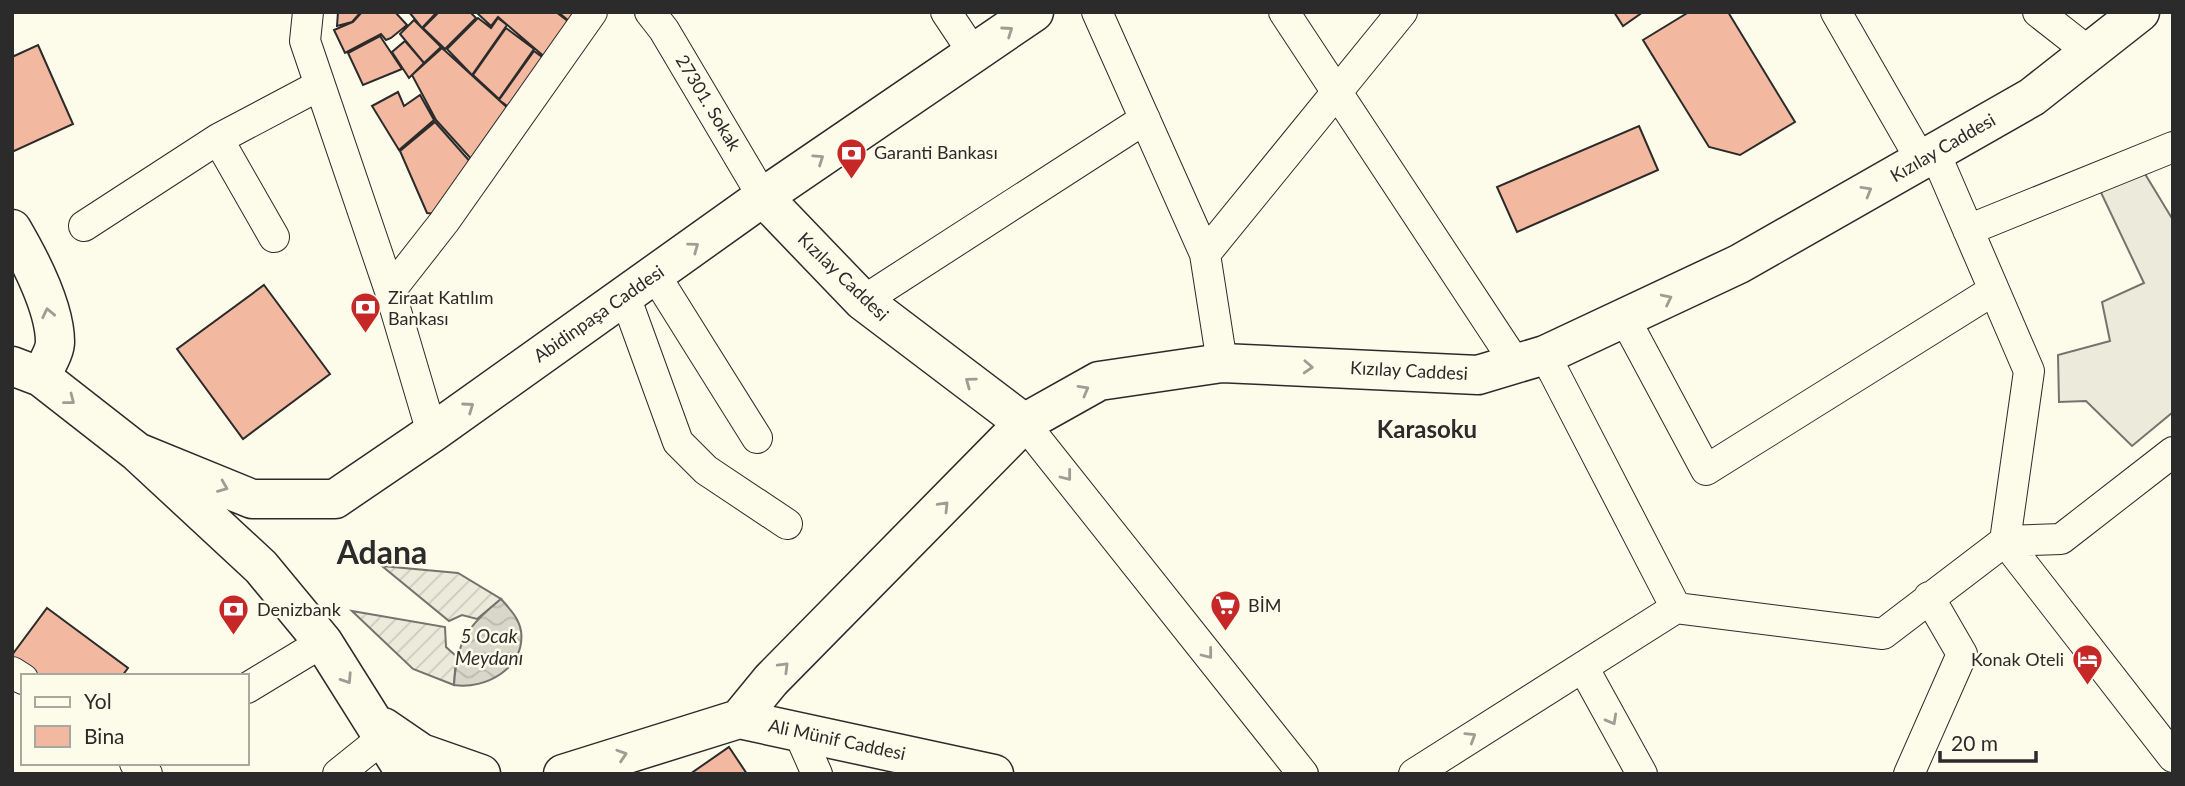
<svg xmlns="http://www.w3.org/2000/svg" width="2185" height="786" viewBox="0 0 2185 786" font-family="Lato,sans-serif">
	<defs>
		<pattern id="garden-furrows" width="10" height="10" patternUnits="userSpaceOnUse" patternTransform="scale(1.75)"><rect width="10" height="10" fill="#ecebdb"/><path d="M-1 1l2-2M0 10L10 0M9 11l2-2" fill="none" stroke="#cbcabc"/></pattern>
		<pattern id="water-waves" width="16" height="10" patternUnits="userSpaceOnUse" patternTransform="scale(1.75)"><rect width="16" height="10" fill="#d8d7c9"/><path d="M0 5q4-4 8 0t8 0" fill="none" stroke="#bab9ad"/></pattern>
	</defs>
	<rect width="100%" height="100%" fill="#fdfbea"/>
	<path fill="url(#garden-furrows)" stroke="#74746e" stroke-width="2" d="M382 566 458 573 501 599 477 619 462 615 449 621Z
		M352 611 445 627 446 647 456 656 454 685 413 669Z"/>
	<path fill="#eceadb" stroke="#74746e" stroke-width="2" d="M2142 169 2173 220V412L2132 446 2086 401 2059 402 2058 355 2110 341 2102 302 2144 283 2095 180Z"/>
	<path fill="url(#water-waves)" stroke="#74746e" stroke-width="2" d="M501 599C509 608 519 618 521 631 526 668 485 690 454 685 457 640 466 628 501 599Z"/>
	<path fill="#f2b8a0" stroke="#2b2b2b" stroke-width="2" d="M338 12H361L352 22 337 26Z
		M362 12H395L407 25 391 38 386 40 381 34 345 53 334 30 353 22Z
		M409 12H437L422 28Z
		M439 12H470L476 18 445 49 423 28Z
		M476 12H556L569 22 547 59 498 17 491 26Z
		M558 12H574L569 21Z
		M1614 12H1643L1623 26Z
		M1689 12H1728L1795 122 1740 155 1709 147 1643 40Z
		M478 18 491 28 498 18 507 25 472 75 447 49Z
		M414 20 441 47 424 63 400 34Z
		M506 28 534 49 499 99 473 75Z
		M380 36 402 69 363 85 348 53Z
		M405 41 424 63 409 78 392 52Z
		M38 45 73 124 12 152V57Z
		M442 48 512 112 473 161 436 120 412 75Z
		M534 51 550 63 514 111 499 100Z
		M398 92 404 106 420 95 434 120 399 150 372 106Z
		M435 122 473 165 445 215 427 213 400 151Z
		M1639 126 1658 170 1517 232 1497 187Z
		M264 285 330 374 243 439 177 349Z
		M47 608 128 668 122 676H26L12 666V655Z
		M729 747 747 774H690Z"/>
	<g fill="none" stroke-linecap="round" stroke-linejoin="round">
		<defs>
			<path id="minor" d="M308 12 305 41 390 291 432 433
				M650 12 664 30 763 197
				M946 12 974 54
				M1097 12 1205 254 1222 363
				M1284 12 1516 364
				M1836 12 1921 160
				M2038 12 2089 52
				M218 139 274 237
				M84 226 218 139 320 85
				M1968 230 2173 147
				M1205 254 1402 12
				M655 275 757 438
				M390 291 444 222 592 12
				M625 296 678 442 706 470 787 524
				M863 301 1145 119
				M1625 319 1706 470 1994 290
				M1545 355 1676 608
				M1024 423 1303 774
				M2005 541 2173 757
				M2005 541 2061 539 2173 452
				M1583 667 1642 774
				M12 672 23 679
				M247 688 323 642
				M798 731 817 774
				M135 763 147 774
				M338 774 384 737
				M1414 774 1676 608 1883 634 2005 541 2029 371 1935 153
				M1909 774 1962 654 1929 597"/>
			<path id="secondary" d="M763 197 863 301 1024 423
				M12 229C29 258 55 308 55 342 55 352 45 367 41 377
				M12 366 41 377 137 452 261 567 323 642 406 774
				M137 452 252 499H335L432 433 763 197 1034 12
				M739 719 771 680 1024 423 1099 381 1222 363 1478 375 1545 355 1739 264 2032 97 2140 12
				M383 727 421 753 481 774
				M563 774 739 719 994 774"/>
		</defs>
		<use href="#minor" stroke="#2b2b2b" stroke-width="32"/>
		<use href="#secondary" stroke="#2b2b2b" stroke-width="41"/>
		<use href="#minor" stroke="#fdfbea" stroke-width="30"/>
		<use href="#secondary" stroke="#fdfbea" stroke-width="38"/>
	</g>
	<defs><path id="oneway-chevron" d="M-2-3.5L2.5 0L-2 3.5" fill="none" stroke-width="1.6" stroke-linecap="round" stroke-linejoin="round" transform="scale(1.75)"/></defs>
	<g stroke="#9e9d94">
		<use href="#oneway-chevron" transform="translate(1008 31) rotate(-35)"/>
		<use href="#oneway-chevron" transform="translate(819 159) rotate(-34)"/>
		<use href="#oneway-chevron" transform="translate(1867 191) rotate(-30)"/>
		<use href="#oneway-chevron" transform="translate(694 247) rotate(-36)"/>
		<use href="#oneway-chevron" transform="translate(1667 299) rotate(-26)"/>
		<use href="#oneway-chevron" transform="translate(48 313) rotate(-102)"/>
		<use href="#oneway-chevron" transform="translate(1308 367) rotate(3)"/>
		<use href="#oneway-chevron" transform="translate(970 382) rotate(-144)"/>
		<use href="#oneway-chevron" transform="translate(1084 390) rotate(-29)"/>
		<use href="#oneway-chevron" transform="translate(70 400) rotate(38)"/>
		<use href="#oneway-chevron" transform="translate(469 407) rotate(-35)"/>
		<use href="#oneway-chevron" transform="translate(1067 476) rotate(52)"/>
		<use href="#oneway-chevron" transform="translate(223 487) rotate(22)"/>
		<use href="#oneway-chevron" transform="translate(944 506) rotate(-46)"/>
		<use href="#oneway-chevron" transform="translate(1208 654) rotate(52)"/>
		<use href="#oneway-chevron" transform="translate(784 667) rotate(-45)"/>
		<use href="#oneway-chevron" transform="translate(347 679) rotate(57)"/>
		<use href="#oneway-chevron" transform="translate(1612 720) rotate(61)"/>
		<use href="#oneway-chevron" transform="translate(1471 737) rotate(-32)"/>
		<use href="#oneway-chevron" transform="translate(622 755) rotate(-18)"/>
	</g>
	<defs>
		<symbol id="bank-pin" viewBox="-11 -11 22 30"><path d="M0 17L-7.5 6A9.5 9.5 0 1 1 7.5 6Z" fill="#c62828" stroke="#fdfbea"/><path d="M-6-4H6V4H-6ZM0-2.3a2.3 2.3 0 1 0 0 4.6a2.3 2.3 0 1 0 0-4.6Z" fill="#fff"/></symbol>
		<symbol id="supermarket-pin" viewBox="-11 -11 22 30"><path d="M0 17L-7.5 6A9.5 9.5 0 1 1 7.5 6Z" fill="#c62828" stroke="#fdfbea"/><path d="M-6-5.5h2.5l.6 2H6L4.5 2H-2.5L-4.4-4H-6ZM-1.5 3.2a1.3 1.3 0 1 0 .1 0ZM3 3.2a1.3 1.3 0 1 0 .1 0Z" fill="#fff"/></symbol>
		<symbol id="hotel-pin" viewBox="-11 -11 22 30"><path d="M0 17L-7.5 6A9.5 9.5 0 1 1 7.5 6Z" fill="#c62828" stroke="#fdfbea"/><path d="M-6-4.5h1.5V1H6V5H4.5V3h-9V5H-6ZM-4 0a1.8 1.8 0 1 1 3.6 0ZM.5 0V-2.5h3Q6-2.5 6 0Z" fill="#fff"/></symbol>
	</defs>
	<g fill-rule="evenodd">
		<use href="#bank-pin" x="834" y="136" width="35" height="47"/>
		<use href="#bank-pin" x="348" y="290" width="35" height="47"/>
		<use href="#supermarket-pin" x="1208" y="588" width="35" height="47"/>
		<use href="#bank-pin" x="216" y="592" width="35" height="47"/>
		<use href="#hotel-pin" x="2070" y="642" width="35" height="47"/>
	</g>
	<g text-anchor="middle" stroke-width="5" stroke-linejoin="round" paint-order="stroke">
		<g font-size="18" fill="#2b2b2b" stroke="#fdfbea">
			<text transform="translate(708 103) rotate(59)" y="6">27301. Sokak</text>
			<text transform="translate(1943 148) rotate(-30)" y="6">Kızılay Caddesi</text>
			<text transform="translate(843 277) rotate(44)" y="6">Kızılay Caddesi</text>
			<text transform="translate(599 314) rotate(-35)" y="6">Abidinpaşa Caddesi</text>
			<text transform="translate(1409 371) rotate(3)" y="6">Kızılay Caddesi</text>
			<text transform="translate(837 740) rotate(12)" y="6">Ali Münif Caddesi</text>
		</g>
		<g font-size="18" fill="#2b2b2b" stroke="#fdfbea" text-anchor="start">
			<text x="874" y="159">Garanti Bankası</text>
			<text x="388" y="304">Ziraat Katılım<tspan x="388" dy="21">Bankası</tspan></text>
			<text x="1248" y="612">BİM</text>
			<text x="257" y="616">Denizbank</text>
			<text x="2064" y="666" text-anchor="end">Konak Oteli</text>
		</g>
		<g font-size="19" font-style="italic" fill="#2b2b2b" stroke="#fdfbea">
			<text x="489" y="643">5 Ocak<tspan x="489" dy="22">Meydanı</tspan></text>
		</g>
		<g font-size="24" font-weight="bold" fill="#2b2b2b" stroke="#fdfbea">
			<text x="1427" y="438">Karasoku</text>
		</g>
		<g font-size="32" font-weight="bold" fill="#2b2b2b" stroke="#fdfbea">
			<text x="382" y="564">Adana</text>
		</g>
	</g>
	<rect width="2185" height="786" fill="none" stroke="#2b2b2b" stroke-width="28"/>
	<rect x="21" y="674" width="228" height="91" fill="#fdfbea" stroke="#a9a89e" stroke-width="2"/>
	<rect x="35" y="697" width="35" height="10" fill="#fdfbea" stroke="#a9a89e" stroke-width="2"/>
	<text x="84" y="709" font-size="21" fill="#2b2b2b">Yol</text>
	<rect x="35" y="726" width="35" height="21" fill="#f2b8a0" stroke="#a9a89e" stroke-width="2"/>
	<text x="84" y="744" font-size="21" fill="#2b2b2b">Bina</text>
	<path d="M1940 751v10h96v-10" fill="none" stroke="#2b2b2b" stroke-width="3.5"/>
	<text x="1951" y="751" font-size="21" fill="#2b2b2b" stroke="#fdfbea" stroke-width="5" paint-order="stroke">20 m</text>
</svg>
